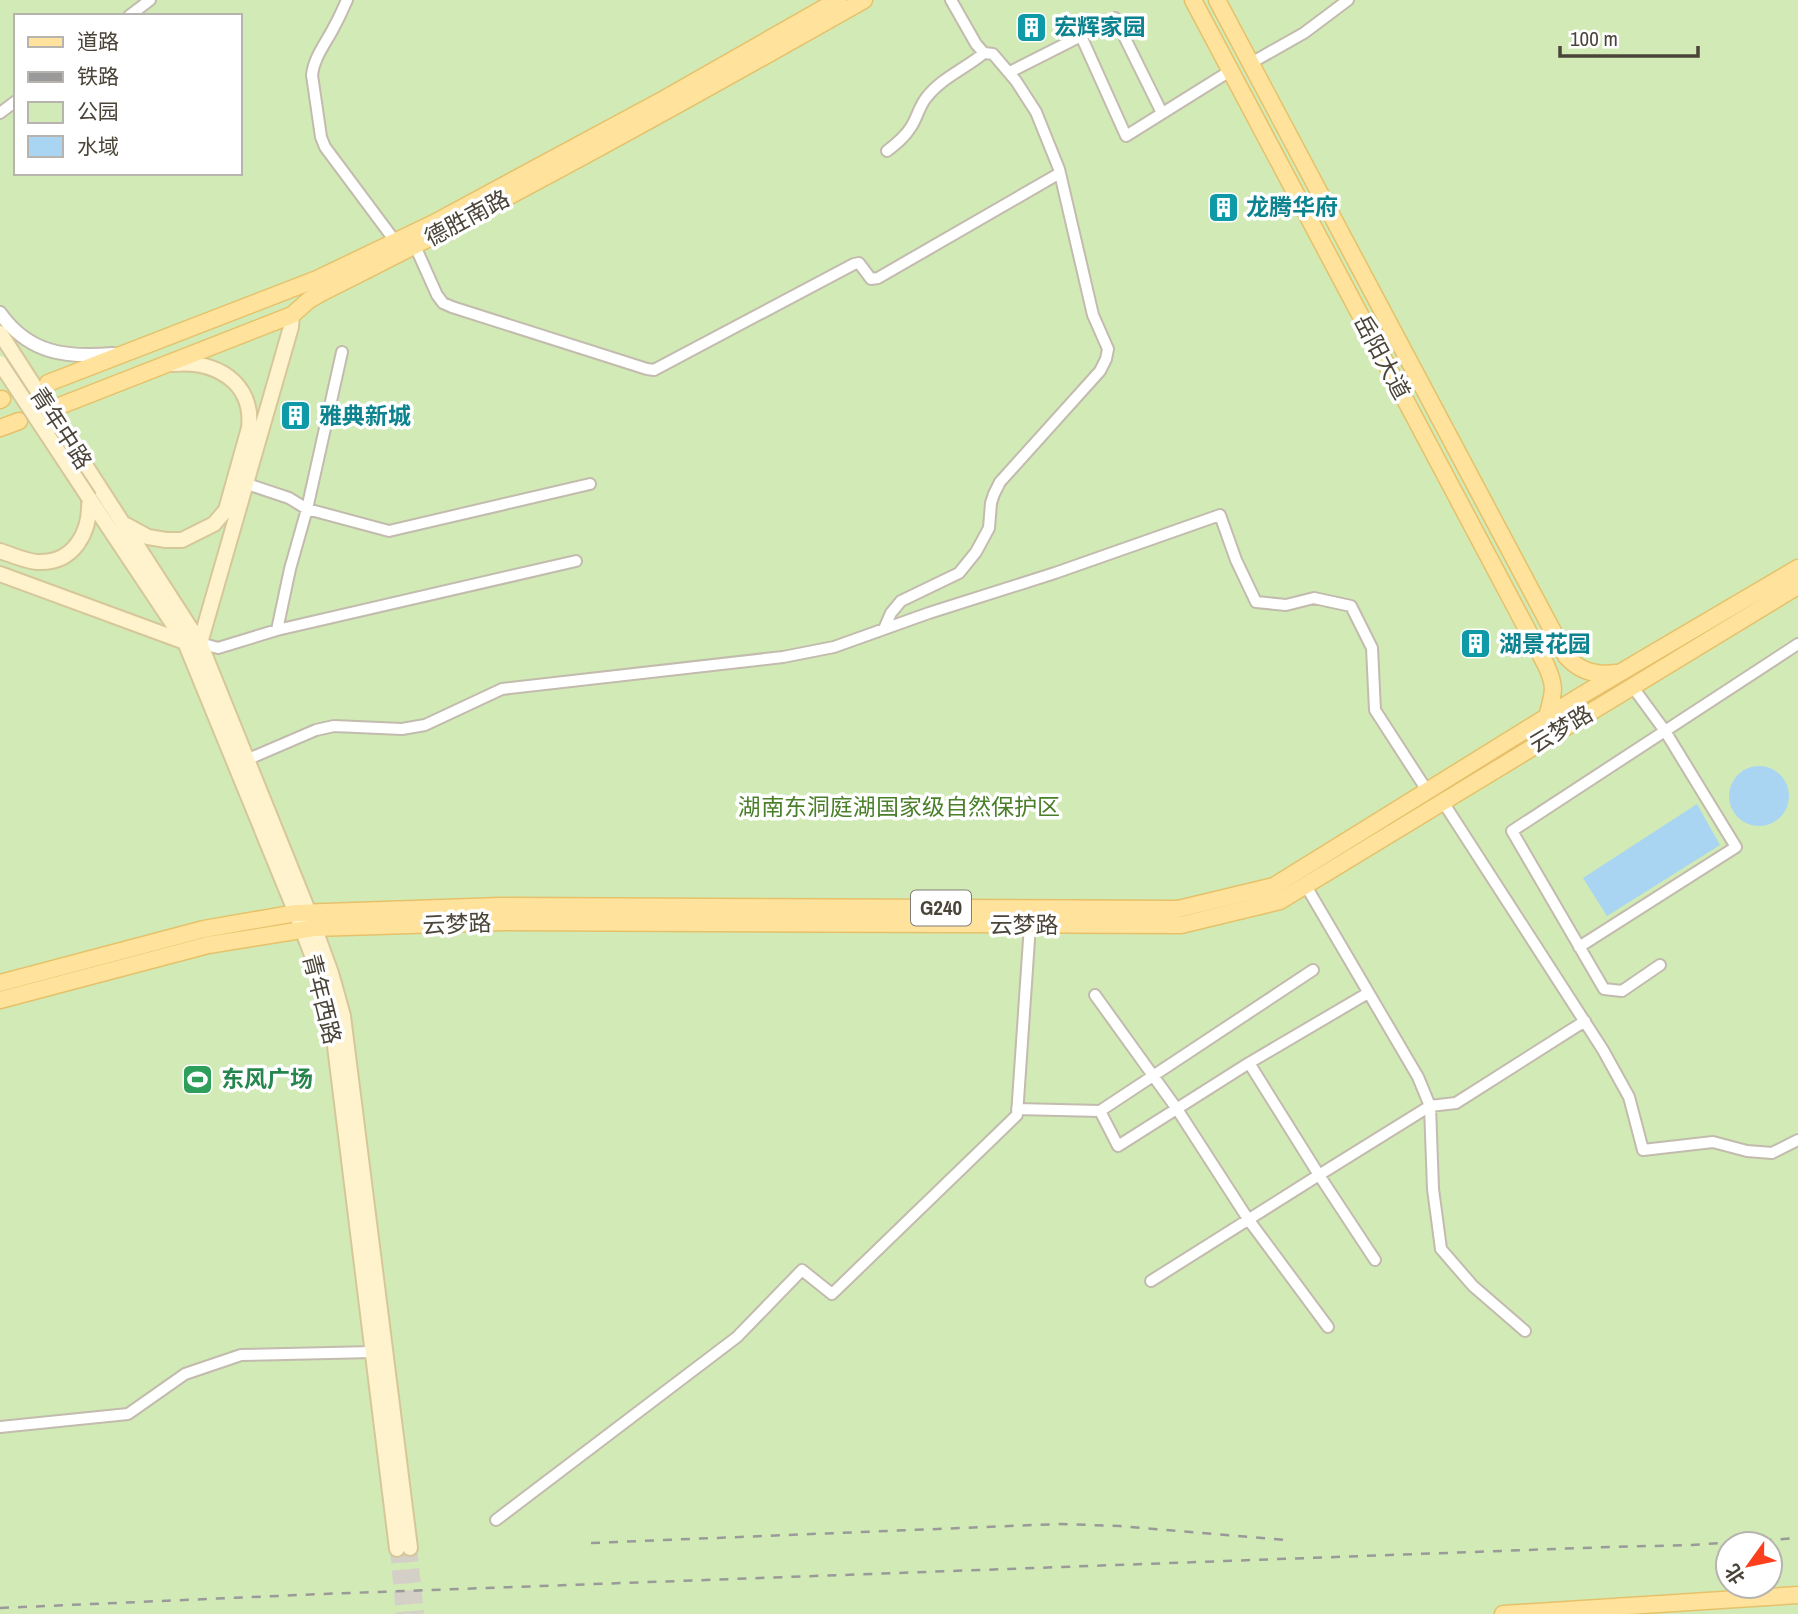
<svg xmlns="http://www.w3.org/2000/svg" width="1798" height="1614" viewBox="0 0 1798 1614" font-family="'Archivo Narrow','Noto Sans SC',sans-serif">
	<rect width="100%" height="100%" fill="#f6f3ec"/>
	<path fill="#d2eab5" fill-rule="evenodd" d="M0 0H1798V1614H0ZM16 16H240V173H16ZM1728 1544H1770V1586H1728Z"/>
	<path fill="#a9d4f2" d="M1729 796a30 30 0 1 1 60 0a30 30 0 1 1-60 0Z
		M1697 804 1720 845 1607 916 1583 878Z"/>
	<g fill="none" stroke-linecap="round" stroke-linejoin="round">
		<path stroke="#d4d0c8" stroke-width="14" stroke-dasharray="14 7" stroke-linecap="butt" d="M410 1548 417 1614
			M397 1549 403 1614"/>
		<defs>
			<path id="minor" d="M347 0C343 9 339 18 334 27 326 43 314 57 312 75L321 137 325 147 395 241
				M129 16 150 0
				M1081 36 1115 18 1162 113
				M1251 63 1304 33 1348 0
				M1010 72 1081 36 1126 136 1230 71
				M0 113 16 101
				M887 151C896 144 905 137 911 127 917 118 919 107 926 98 941 78 965 69 984 53
				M415 246 437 295 443 303 452 307 647 369 654 370 854 264 859 263 871 279 878 278 1060 173
				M247 484 289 498 307 509 389 531 590 484
				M884 629 891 613 901 601 959 573 976 552 989 528 991 503 994 494 1000 482 1100 371 1106 359 1108 349 1093 315 1059 169 1036 112 1016 81 993 54 984 53 976 44 951 0
				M277 630 290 569 307 509 342 352
				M200 643 218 648 277 630 576 561
				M246 760 316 730 334 726 402 729 425 725 502 689 783 657 834 647 929 613 1055 573 1220 515 1236 560 1256 602 1286 605 1314 598 1351 606 1372 648 1375 710 1428 792
				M1443 802 1603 1050 1629 1097 1643 1150 1713 1142 1747 1151 1772 1153 1798 1140
				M1306 886 1418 1077 1430 1106 1433 1189 1441 1249 1473 1286 1525 1331
				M1579 947 1736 847 1665 731 1632 686
				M1660 965 1622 991 1604 989 1512 831 1798 644
				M1095 995 1177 1109 1248 1219 1328 1327
				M1249 1063 1319 1175 1375 1260
				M1017 1109 1100 1111 1118 1146 1249 1063 1368 993
				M1100 1111 1313 970
				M1151 1281 1319 1175 1430 1106 1456 1103 1585 1021
				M0 1427 128 1414 185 1374 241 1355 373 1352
				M496 1520 737 1337 802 1270 832 1294 1017 1115 1030 925"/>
			<path id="tertiary" d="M0 313C29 354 67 358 113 354"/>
			<path id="secondary" d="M0 333 200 643 309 913 331 973 343 1016 410 1548
				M89 498 185 642 296 913 320 976 333 1030 397 1549
				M126 525 148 537 166 540H182L214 524 226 510 249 428C254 382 215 360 174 364
				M0 551C12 555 25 561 37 562 74 564 91 532 89 499
				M0 574 185 642
				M200 643 291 327 292 315"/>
			<path id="primary" d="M1193 0 1546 665C1557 689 1553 693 1547 717
				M1217 0 1566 656C1579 671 1596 676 1616 673
				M48 383 317 279 434 223 666 98 838 0
				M0 400 2 399
				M57 407 292 315 309 300 323 292C506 201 686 101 864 0
				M0 428 19 421
				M0 983 204 929 296 913 501 906 1178 909 1274 886 1577 698 1798 568
				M0 1000 208 945 314 928 503 922 1181 925 1280 901 1798 586
				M1503 1614 1798 1595"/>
		</defs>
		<use href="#minor" stroke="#c2bbae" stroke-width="14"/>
		<use href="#tertiary" stroke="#c2bbae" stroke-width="16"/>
		<use href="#secondary" stroke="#d6c79b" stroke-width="18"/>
		<use href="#primary" stroke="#e6c16a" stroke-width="19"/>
		<use href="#minor" stroke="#fff" stroke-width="10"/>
		<use href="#tertiary" stroke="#fff" stroke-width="12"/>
		<use href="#secondary" stroke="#fff3cd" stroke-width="14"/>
		<use href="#primary" stroke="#ffe39c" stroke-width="16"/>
		<path stroke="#9a9a9a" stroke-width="2.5" stroke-dasharray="9 9" stroke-linecap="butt" d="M591 1543 1059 1524 1120 1526 1287 1540
			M0 1608 322 1594 1609 1547 1691 1545 1798 1538"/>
		<defs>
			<path id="secondary-bridge" d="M0 363 89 498"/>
		</defs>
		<use href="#secondary-bridge" stroke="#d6c79b" stroke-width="18" stroke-linecap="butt"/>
		<use href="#secondary-bridge" stroke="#fff3cd" stroke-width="14"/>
	</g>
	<defs>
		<symbol id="building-square" viewBox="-11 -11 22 22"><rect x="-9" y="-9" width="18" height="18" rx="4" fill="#0f9aa8" stroke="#fff"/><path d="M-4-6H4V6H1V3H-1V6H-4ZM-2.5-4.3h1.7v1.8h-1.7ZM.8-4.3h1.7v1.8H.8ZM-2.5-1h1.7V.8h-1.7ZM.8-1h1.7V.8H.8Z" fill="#fff"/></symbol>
		<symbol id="stadium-square" viewBox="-11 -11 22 22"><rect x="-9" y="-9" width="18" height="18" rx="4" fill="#2e9e5b" stroke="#fff"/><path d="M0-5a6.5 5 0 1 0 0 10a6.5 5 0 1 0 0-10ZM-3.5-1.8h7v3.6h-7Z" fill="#fff"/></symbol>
	</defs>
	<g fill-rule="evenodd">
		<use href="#building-square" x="1014" y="10" width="35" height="35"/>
		<use href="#building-square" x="1206" y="190" width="35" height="35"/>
		<use href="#building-square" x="278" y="398" width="35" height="35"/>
		<use href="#building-square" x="1458" y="626" width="35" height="35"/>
		<use href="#stadium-square" x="180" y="1062" width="35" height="35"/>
	</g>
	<g text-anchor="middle" stroke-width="7" stroke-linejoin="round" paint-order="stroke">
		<rect fill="#fff" stroke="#817c74" stroke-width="2" x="911" y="890.5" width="60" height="35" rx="5"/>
		<g font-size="21" font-weight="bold" fill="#4b4439">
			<text x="941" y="915">G240</text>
		</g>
		<g font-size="23" font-weight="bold" fill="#0d838f" stroke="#fff" text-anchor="start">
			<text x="1054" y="35">宏辉家园</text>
			<text x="1246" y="215">龙腾华府</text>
			<text x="319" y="424">雅典新城</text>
			<text x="1499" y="652">湖景花园</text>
		</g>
		<g font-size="23" fill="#4b4439" stroke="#fff">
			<text transform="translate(467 218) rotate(-28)" y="8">德胜南路</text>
			<text transform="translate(1382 357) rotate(62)" y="8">岳阳大道</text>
			<text transform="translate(61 428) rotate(57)" y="8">青年中路</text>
			<text transform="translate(1561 729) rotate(-31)" y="8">云梦路</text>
			<text transform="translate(457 924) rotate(-2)" y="8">云梦路</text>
			<text x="1024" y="933">云梦路</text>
			<text transform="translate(322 999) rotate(76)" y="8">青年西路</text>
		</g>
		<g font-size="23" fill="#4a7f2a" stroke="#fff">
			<text x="899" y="815">湖南东洞庭湖国家级自然保护区</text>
		</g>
		<g font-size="23" font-weight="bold" fill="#27864d" stroke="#fff" text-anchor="start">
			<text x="221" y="1087">东风广场</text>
		</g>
	</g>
	<rect x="14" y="14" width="228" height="161" fill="#ffffff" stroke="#b7b4b0" stroke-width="2"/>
	<rect x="28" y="37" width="35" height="10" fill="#ffe39c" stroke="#b7b4b0" stroke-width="2"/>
	<text x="77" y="49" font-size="21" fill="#4b4439">道路</text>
	<rect x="28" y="72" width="35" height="10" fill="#9a9a9a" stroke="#b7b4b0" stroke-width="2"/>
	<text x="77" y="84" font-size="21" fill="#4b4439">铁路</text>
	<rect x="28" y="102" width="35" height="21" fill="#d2eab5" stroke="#b7b4b0" stroke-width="2"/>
	<text x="77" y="119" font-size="21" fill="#4b4439">公园</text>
	<rect x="28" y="136" width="35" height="21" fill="#a9d4f2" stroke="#b7b4b0" stroke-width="2"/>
	<text x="77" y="154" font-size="21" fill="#4b4439">水域</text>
	<g transform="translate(1749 1565) rotate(237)"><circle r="33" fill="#ffffff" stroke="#b7b4b0" stroke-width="2"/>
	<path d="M0-5L12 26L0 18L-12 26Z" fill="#fc3f1d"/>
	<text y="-10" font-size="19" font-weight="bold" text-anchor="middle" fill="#4b4439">北</text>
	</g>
	<path d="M1560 46v10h138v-10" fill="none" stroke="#4b4439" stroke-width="3.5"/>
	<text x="1570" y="46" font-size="21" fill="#4b4439" stroke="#ffffff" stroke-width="5" paint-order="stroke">100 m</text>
</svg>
